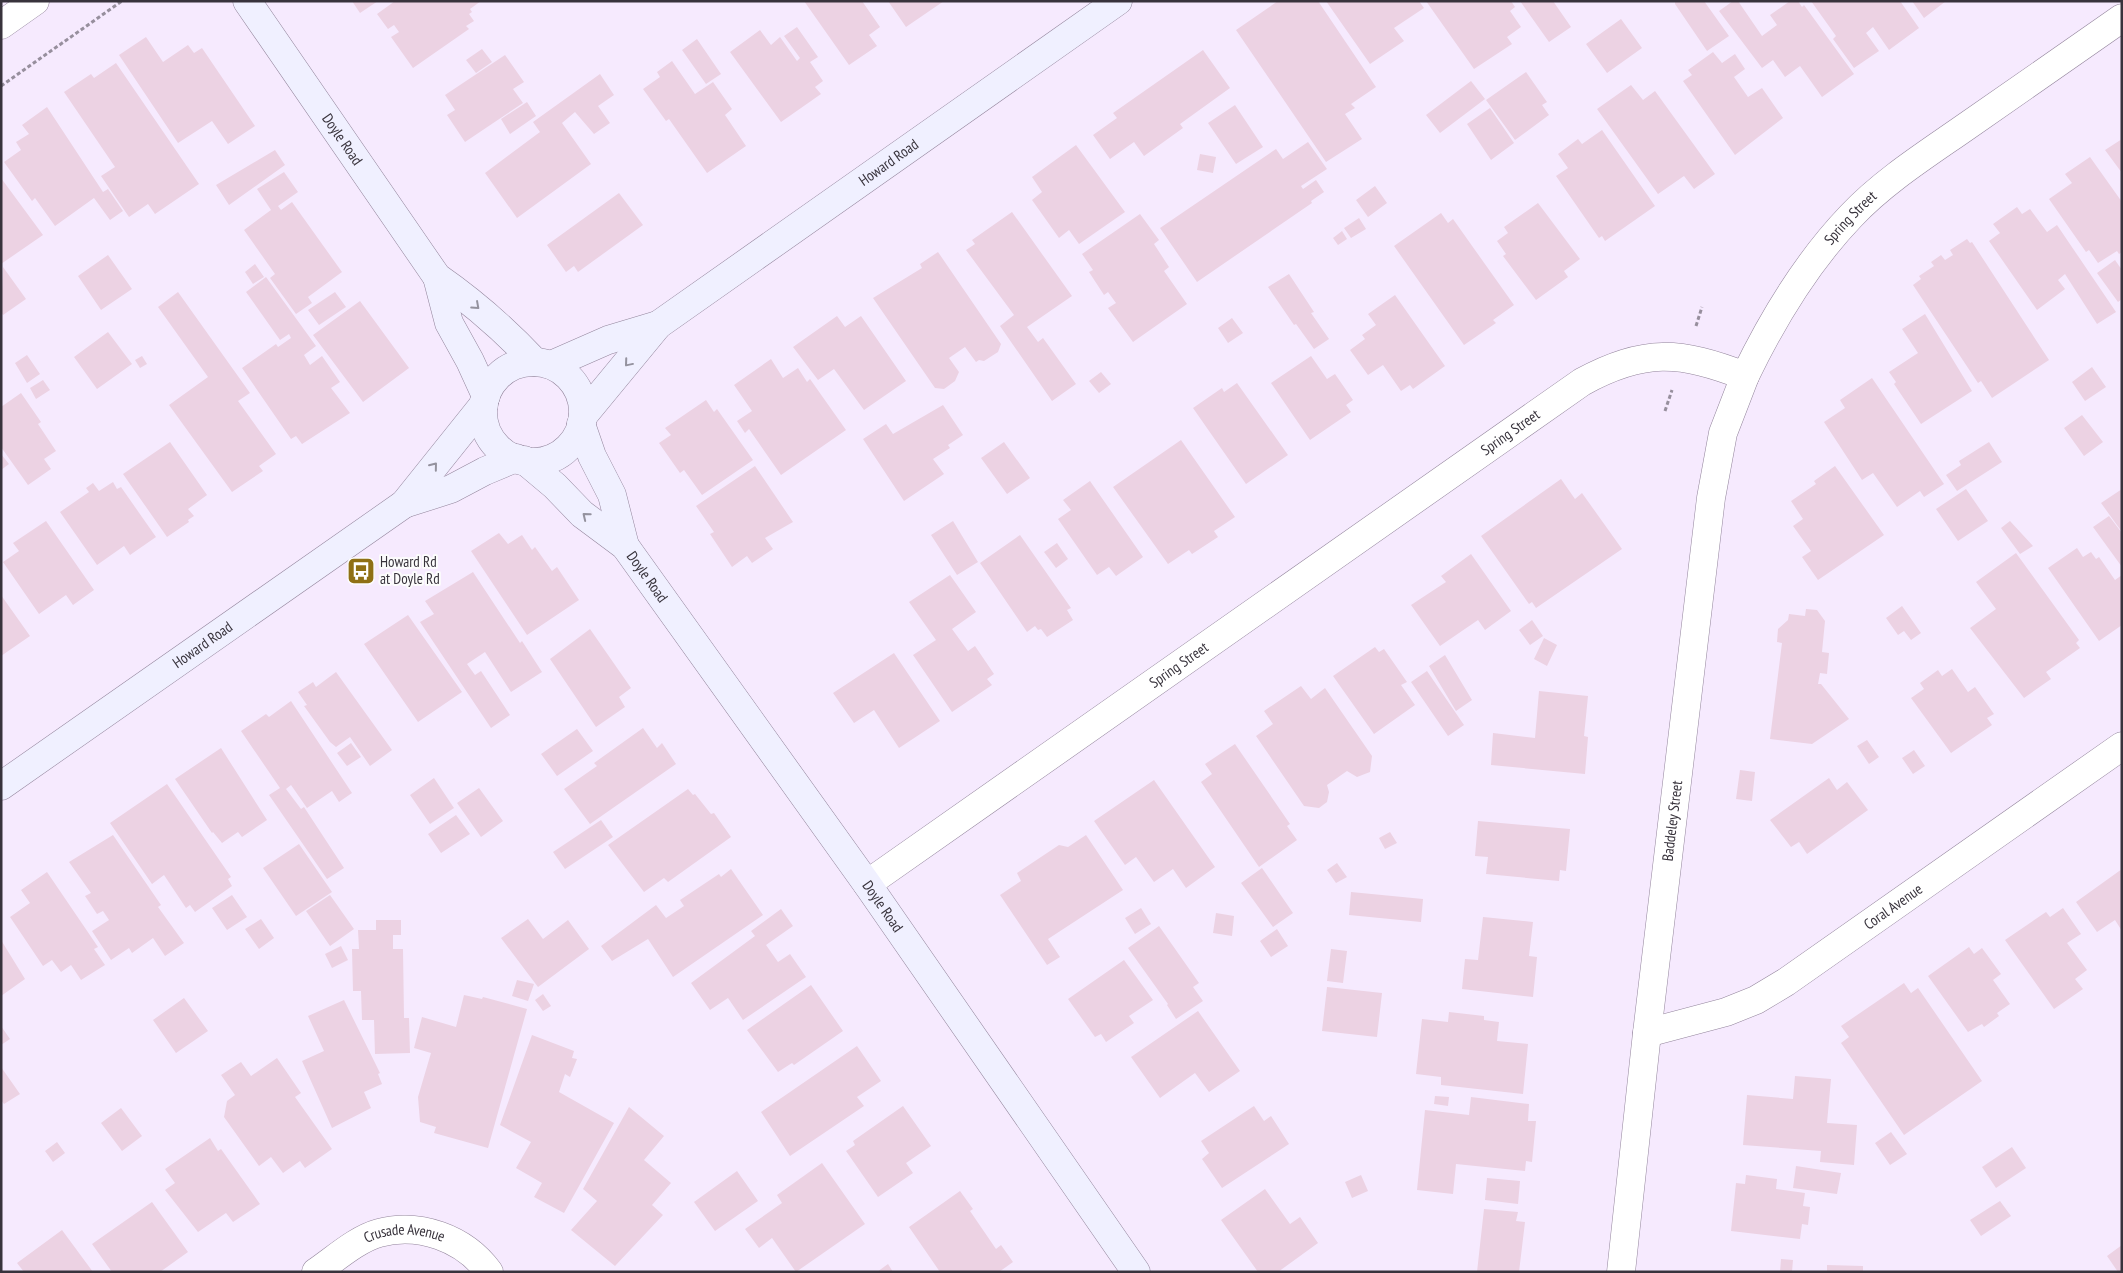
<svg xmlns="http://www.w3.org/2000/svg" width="2123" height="1273" viewBox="0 0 2123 1273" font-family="'PT Sans Narrow',sans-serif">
	<rect width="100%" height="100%" fill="#f6eafe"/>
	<path fill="#ecd2e3" d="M352 1H378L360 13Z
		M395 1H481L470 9 472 12 469 14 474 21 466 26 469 29 413 68 391 37 399 32 394 25 388 29 377 14Z
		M804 1H862L880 27 869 35 877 46 849 65Z
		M888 1H944L906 27Z
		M1278 1H1318L1376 87 1351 104 1355 108 1345 114 1362 139 1326 162 1236 30Z
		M1326 1H1419L1424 8 1394 28 1404 41 1370 64Z
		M1426 1H1511L1515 7 1510 11 1521 27 1507 37 1512 44 1474 69Z
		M1520 1H1553L1571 27 1549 42Z
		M1675 1H1704L1729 36 1707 51 1675 4Z
		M1733 1H1738L1762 36 1777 25 1770 15 1790 1H1798L1802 7 1804 5 1854 74 1822 97 1800 66 1785 77 1773 60 1762 68 1719 11Z
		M1811 1H1900L1919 28 1889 50 1873 27 1866 33 1879 51 1854 68 1833 39 1836 36Z
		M1912 1H1946L1924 18Z
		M1621 19 1642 48 1607 73 1586 44Z
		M797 27 818 57 810 62 823 81 815 87 821 94 781 122 730 52 760 30 771 45 780 37 797 61 800 58 784 36Z
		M146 37 163 62 188 45 194 53 202 48 255 126 228 144 212 121 178 143 119 55Z
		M697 39 721 74 706 84 682 50Z
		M482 49 492 62 476 73 466 60Z
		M1203 50 1230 88 1180 124 1183 128 1144 156 1134 142 1110 159 1093 135 1117 118 1113 113Z
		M1713 52 1722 63 1735 54 1745 69 1734 77 1748 97 1762 88 1783 118 1735 155 1683 81 1692 75 1688 70Z
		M505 55 524 82 513 89 523 103 465 142 447 115 455 110 445 95Z
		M672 61 695 94 713 82 732 109 725 115 746 146 707 173 669 119 666 121 643 89 660 77 657 72Z
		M116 63 199 184 155 214 148 204 129 217 101 176 115 167 64 92 91 74 94 78Z
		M1526 72 1547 102 1542 105 1549 115 1515 140 1486 100Z
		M600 74 614 95 598 106 610 123 594 134 575 112 562 123 591 164 517 218 485 173 540 132 533 122Z
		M1471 81 1485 99 1440 133 1426 115Z
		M1631 85 1643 100 1655 91 1715 174 1694 189 1684 176 1658 194 1597 109Z
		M527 102 536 116 510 134 501 119Z
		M1235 105 1263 147 1236 164 1208 123Z
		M47 107 103 192 108 189 123 211 110 220 94 198 55 226 35 198 32 201 4 162 21 150 16 142 29 134 22 125Z
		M1490 108 1514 143 1491 160 1467 124Z
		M1602 130 1655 206 1605 241 1602 236 1599 238 1556 176 1568 168 1558 154 1578 139 1582 144Z
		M2122 139V173L2105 150Z
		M1308 142 1327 169 1301 186 1303 189 1316 180 1324 192 1311 201 1312 203 1197 282 1160 228 1276 149 1283 159Z
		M1076 145 1125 212 1079 244 1069 230 1059 238 1032 200 1042 192 1032 177Z
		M275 150 285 165 229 205 216 185Z
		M1200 154 1216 157 1213 173 1197 170Z
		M2090 157 2122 202V252L2119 254 2117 251 2098 263 2089 250 2086 252 2049 199 2072 183 2065 174Z
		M284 172 298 192 278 206 281 210 292 202 342 272 308 297 312 303 296 314 270 278 275 274 244 230 271 210 257 189Z
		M1 178 43 235 1 264Z
		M1375 186 1387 203 1368 217 1356 200Z
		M619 193 643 225 578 272 574 266 566 272 547 245Z
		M1538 203 1580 259 1564 271 1568 277 1536 300 1503 256 1506 254 1497 241 1508 233 1504 227Z
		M2017 207 2022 214 2030 209 2047 232 2057 225 2116 312 2097 324 2065 274 2058 280 2065 289 2037 310 1989 241 2000 233 1993 224Z
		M1012 212 1072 296 1027 327 1038 342 1043 338 1076 384 1052 401 1000 326 1014 315 966 250 975 244 972 240Z
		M1441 213 1448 223 1453 219 1514 305 1493 320 1496 323 1464 345 1394 246Z
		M1140 214 1159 240 1154 244 1169 267 1164 271 1187 304 1133 342 1108 308 1116 303 1108 292 1104 295 1089 272 1093 270 1082 254Z
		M1359 218 1366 229 1351 238 1344 228Z
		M1342 231 1347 239 1338 245 1333 238Z
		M1967 239 1970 243 1972 242 2049 360 1992 398 1981 381 1978 383 1913 285 1921 279 1919 276 1934 266 1931 262 1941 255 1945 260 1953 255 1950 250Z
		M938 252 1001 344 998 352 984 361 979 360 976 362 965 347 949 358 959 372 955 381 944 389 935 388 873 298 922 268 920 264Z
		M108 255 132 289 101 310 78 276Z
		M2115 260 2122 270V299L2118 302 2097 273Z
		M255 264 264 277 253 284 245 272Z
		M3 267 26 299 3 315 1 312Z
		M1289 274 1314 312 1311 313 1329 339 1314 349 1296 324 1294 325 1268 287Z
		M266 277 316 346 304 355 310 365 322 356 340 382 331 388 350 413 302 444 296 436 291 439 242 368 276 344 278 347 291 338 289 334 280 340 246 292Z
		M178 292 250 393 238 401 276 454 259 466 263 471 232 492 169 405 208 377 158 307Z
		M335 292 346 307 319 325 308 310Z
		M1395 295 1445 366 1413 389 1410 385 1401 391 1383 365 1368 375 1350 350 1365 339 1362 335 1376 325 1368 314Z
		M360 301 409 368 363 402 313 335Z
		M1925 314 1972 391 1921 424 1894 384 1896 382 1889 372 1918 353 1902 329Z
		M837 316 845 327 861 316 906 381 864 410 834 369 818 380 793 347Z
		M1232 318 1243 333 1228 343 1218 328Z
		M108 332 132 364 97 389 74 357Z
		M27 355 40 374 27 383 15 363Z
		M142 356 147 364 140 368 135 360Z
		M1311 356 1327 379 1335 374 1353 400 1346 405 1351 412 1310 440 1271 383Z
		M771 359 783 378 798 368 807 382 810 379 846 430 781 475 749 429 745 433 737 421 752 411 734 385Z
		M2092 367 2106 387 2085 401 2072 382Z
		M1101 372 1111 384 1099 393 1089 381Z
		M1872 378 1944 484 1924 497 1920 491 1897 507 1873 473 1862 480 1824 422 1845 408 1840 400Z
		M43 380 50 390 36 399 30 388Z
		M1237 383 1288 455 1246 484 1193 408 1222 388 1224 392Z
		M21 393 41 422 38 424 56 451 44 459 51 469 28 485 1 447V407Z
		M706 400 714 412 717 409 753 460 702 495 684 470 680 473 659 443 671 435 665 428Z
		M943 405 963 435 948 445 950 448 933 459 944 474 904 501 863 439 886 424 893 434Z
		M2082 415 2103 442 2084 456 2064 428Z
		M1181 440 1235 517 1214 531 1218 537 1192 554 1189 550 1168 564 1113 487Z
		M170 442 207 495 188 509 194 516 188 520 189 522 167 537 123 474Z
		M1004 442 1030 478 1007 494 981 458Z
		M1989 442 2002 462 1957 491 1946 475 1961 465 1959 461Z
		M1 454 9 464 1 470Z
		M755 466 793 522 765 538 773 549 752 563 747 556 732 567 710 534 714 532 696 506Z
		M1835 466 1884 535 1818 580 1802 557 1811 551 1793 526 1803 519 1791 501 1816 484 1814 481Z
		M1561 479 1575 499 1582 493 1622 549 1536 608 1532 602 1529 604 1481 536Z
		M1090 481 1143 557 1116 576 1109 567 1097 575 1058 519 1071 510 1063 500Z
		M113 482 117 489 121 487 156 537 130 555 124 546 97 565 60 512 89 492 86 488 93 483 99 491Z
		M1966 489 1988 521 1958 541 1936 509Z
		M2122 489V532L2101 503Z
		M2109 516 2122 533V567L2093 527Z
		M46 521 94 590 73 605 66 595 39 614 3 562 19 551 13 543Z
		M953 521 978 562 957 575 931 535Z
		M2010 521 2033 546 2020 554 2001 528Z
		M499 533 508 544 522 535 532 550 535 547 552 571 557 567 579 600 527 635 471 551Z
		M1020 535 1071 608 1067 610 1073 620 1047 637 1041 629 1038 630 1035 626 1027 632 980 563Z
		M1057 543 1068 559 1056 568 1044 552Z
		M2077 548 2083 557 2091 552 2096 559 2099 557 2115 580 2122 575V625L2099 641 2048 568Z
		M2016 553 2079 640 2076 643 2080 648 2046 672 2051 679 2024 698 1970 628 1996 609 1976 582Z
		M1471 554 1511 611 1485 630 1478 620 1440 646 1411 605 1446 582 1441 576Z
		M473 572 520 643 522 641 542 672 511 692 485 652 467 664 475 675 481 671 510 715 491 728 420 622 434 614 425 601Z
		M950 575 976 612 952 629 968 651 975 646 994 674 987 679 992 685 952 712 913 655 936 640 909 602Z
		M1 595 30 636 1 656Z
		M1902 606 1921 633 1911 640 1904 631 1898 635 1886 618Z
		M1806 609 1817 610 1825 621 1822 652 1829 653 1827 674 1820 673 1818 684H1821L1849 719 1812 744 1770 739 1782 643 1777 642 1778 629 1788 620 1789 614 1805 616Z
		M408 615 462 692 418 722 364 644Z
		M1532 620 1543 636 1530 645 1519 630Z
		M590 629 631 688 619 697 625 707 596 727 550 659Z
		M1544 638 1557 645 1547 666 1534 659Z
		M1375 647 1379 652 1384 649 1407 682 1401 685 1415 705 1374 734 1333 676Z
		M894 653 940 721 899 748 874 710 854 723 833 693Z
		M1445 655 1472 700 1456 711 1429 666Z
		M1952 669 1968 692 1975 687 1994 714 1987 718 1992 725 1951 753 1911 698 1924 689 1920 683 1938 670 1942 676Z
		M1427 671 1464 725 1448 736 1411 682Z
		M336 672 392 750 370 766 350 737 336 747 330 742 304 706 307 705 298 692 313 682 316 687Z
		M1301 686 1311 699 1325 688 1372 756 1370 772 1357 777 1347 771 1327 785 1329 792 1327 802 1319 808 1304 806 1256 736 1273 724 1264 711Z
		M1539 691 1588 696 1584 736 1588 737 1585 774 1491 765 1493 733 1535 738Z
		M291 701 352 793 339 802 332 791 307 808 291 785 286 789 301 809 304 807 344 868 327 879 269 795 280 788 241 731 266 714 269 717Z
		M643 728 657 748 662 743 676 764 590 824 564 789 597 766 594 763Z
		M577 729 593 751 557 776 541 754Z
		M1867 740 1879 757 1869 764 1857 746Z
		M351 743 361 757 347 766 337 753Z
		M1235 744 1290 824 1287 826 1297 840 1259 867 1201 782 1212 774 1205 764Z
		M221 748 267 820 242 837 238 832 222 843 213 832 212 833 175 779Z
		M1914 750 1925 766 1913 774 1902 758Z
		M1740 770 1755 772 1752 801 1736 799Z
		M434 778 454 808 430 824 410 795Z
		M1829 778 1837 790 1847 782 1868 810 1807 854 1799 842 1791 847 1770 820Z
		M1154 780 1215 867 1186 888 1173 869 1154 882 1136 857 1125 865 1094 821Z
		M167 784 231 877 228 879 232 886 195 912 190 905 186 908 164 875 152 884 110 823Z
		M479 788 503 821 481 837 457 803Z
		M688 789 693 795 695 794 711 814 714 813 731 837 668 882 664 878 644 892 608 845Z
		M456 815 470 834 441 853 428 834Z
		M601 820 613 837 565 869 553 852Z
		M1478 821 1570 829 1566 871 1560 870 1559 881 1486 874 1488 857 1475 856Z
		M1390 832 1397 843 1385 849 1379 838Z
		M113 835 161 905 158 907 184 943 165 956 153 938 132 953 129 948 111 960 92 931 109 920 103 911 97 914 85 896 91 893 69 862Z
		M1086 835 1123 890 1048 939 1060 957 1047 965 1000 895 1021 881 1017 873 1059 845 1068 847Z
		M299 844 332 892 296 916 263 868Z
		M1337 863 1347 877 1336 883 1327 870Z
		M1262 868 1293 913 1273 927 1241 883Z
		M731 869 763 915 673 977 648 939 612 961 601 946 656 905 666 918 684 906 680 900 719 874 721 877Z
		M2122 869V931L2115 920 2097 932 2076 902Z
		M47 872 98 947 94 949 105 965 81 980 71 965 61 972 52 960 43 966 10 917 30 903 21 890Z
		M1351 892 1423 899 1421 922 1349 915Z
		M232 895 247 917 227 930 212 908Z
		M330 895 354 929 330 946 306 911Z
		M1141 908 1151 924 1135 934 1125 918Z
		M2063 908 2081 934 2067 943 2087 970 2075 979 2083 989 2054 1009 2005 940 2046 912 2050 917Z
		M781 909 793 926 766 945 778 962 790 954 806 977 743 1020 728 998 710 1010 691 983 755 936 751 931Z
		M1216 913 1234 916 1232 936 1213 933Z
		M1483 917 1533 922 1529 956 1537 957 1533 997 1462 989 1465 959 1478 960Z
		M261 919 274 938 259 949 245 929Z
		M528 919 543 939 568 920 589 949 538 987 501 938Z
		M376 920H401V935H393V949H403L404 1018H409L410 1053 375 1054 374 1020H362L361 991H353L352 949H359L358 930H376Z
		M1159 926 1199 983 1193 987 1203 1001 1176 1019 1167 1005 1168 1004 1128 948Z
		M1277 929 1288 946 1271 957 1260 941Z
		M1 940 25 979 1 996Z
		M341 946 348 960 332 968 325 954Z
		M1969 947 1974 954 1982 948 2001 974 1993 980 2010 1004 1997 1013 1999 1016 1984 1027 1982 1024 1968 1032 1928 976Z
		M1331 949 1347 951 1343 983 1327 981Z
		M1124 960 1153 1000 1129 1016 1134 1023 1106 1042 1101 1034 1095 1037 1068 999Z
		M517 980 534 984 528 1001 512 996Z
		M1904 983 1911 993 1918 988 1982 1081 1904 1135 1841 1043 1849 1037 1841 1026Z
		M811 985 843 1031 794 1065 792 1063 778 1072 747 1030Z
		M1327 987 1382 993 1377 1037 1322 1031Z
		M543 994 551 1006 543 1011 535 1000Z
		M464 995 482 999 483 997 527 1009 488 1148 434 1133 436 1127 420 1122 418 1097 431 1053 414 1048 422 1017 456 1027Z
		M184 998 208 1031 176 1053 153 1020Z
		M344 1000 380 1073 378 1074 382 1084 364 1092 371 1108 332 1128 302 1061 324 1051 308 1016Z
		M1198 1011 1240 1071 1209 1092 1195 1073 1160 1098 1131 1057Z
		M1449 1012 1484 1016V1020L1499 1022 1497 1041 1528 1044 1523 1094 1441 1085V1077L1416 1074 1422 1019 1448 1022Z
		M1 1026 10 1039 1 1045Z
		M532 1035 574 1051 572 1058 577 1059 570 1077 565 1074 559 1092 614 1123 564 1213 534 1197 542 1183 516 1168 531 1142 500 1125Z
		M857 1046 881 1081 857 1097 864 1106 790 1156 761 1112Z
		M277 1058 301 1093 295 1097 332 1149 305 1168 300 1161 283 1173 271 1157 259 1166 224 1117 227 1101 235 1095 221 1075 241 1062 251 1076Z
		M1 1067 20 1094 4 1104 1 1100Z
		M1795 1076 1831 1079 1827 1123 1857 1125 1854 1165 1820 1162 1821 1151 1743 1145 1747 1095 1793 1099Z
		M1435 1096 1449 1097 1448 1106 1434 1104Z
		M1471 1097 1529 1104 1528 1121H1536L1532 1162 1526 1161 1525 1171 1456 1164 1453 1194 1417 1190 1425 1110 1469 1115Z
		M903 1106 931 1146 906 1163 913 1173 878 1197 846 1151 855 1145 853 1141Z
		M1254 1106 1264 1121 1271 1116 1289 1144 1222 1188 1202 1159 1209 1153 1201 1141Z
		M629 1107 664 1136 644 1160 671 1183 652 1205 663 1215 615 1266 571 1230 597 1201 583 1189Z
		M121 1108 142 1136 122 1151 101 1123Z
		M1891 1132 1907 1154 1890 1165 1875 1143Z
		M210 1138 218 1151 221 1149 260 1204 233 1222 226 1213 198 1232 165 1190 175 1183 165 1169Z
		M57 1142 65 1153 53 1162 45 1151Z
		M2012 1147 2026 1168 1996 1188 1982 1167Z
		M822 1163 865 1224 796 1272 772 1238 759 1248 745 1229 782 1203 777 1195Z
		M1796 1166 1841 1173 1837 1194 1793 1188Z
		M737 1171 758 1201 715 1231 694 1202Z
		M1361 1175 1368 1191 1352 1198 1345 1182Z
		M1746 1175 1777 1179 1776 1189 1805 1193 1803 1206 1810 1207 1808 1225 1802 1224 1800 1239 1731 1231 1736 1183 1745 1184Z
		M1487 1178 1520 1181 1518 1204 1485 1200Z
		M1265 1189 1290 1224 1300 1217 1318 1243 1278 1272H1258L1221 1220Z
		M960 1191 973 1209 970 1211 996 1249 1001 1245 1013 1262 999 1272H940L909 1227Z
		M2000 1201 2011 1216 1981 1236 1970 1220Z
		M152 1202 188 1252 160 1272H112L92 1244Z
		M1484 1209 1518 1212 1516 1221 1525 1222 1519 1272H1477Z
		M62 1230 93 1272H24L17 1263Z
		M2122 1245V1272H2118L2107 1256Z
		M1781 1259 1793 1260 1792 1272H1780Z
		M888 1264 893 1272H877Z
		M1827 1265 1863 1266V1272H1827Z"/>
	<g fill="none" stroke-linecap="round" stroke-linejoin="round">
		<defs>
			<g id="street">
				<path d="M1 25 35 1"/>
				<path id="s1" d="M867 884 1582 382C1644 348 1680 351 1745 376 1773 318 1806 263 1851 216 1884 181 1927 154 1967 126 2018 90 2070 54 2122 18"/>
				<path id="s2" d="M1647 1033 1726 1012 1756 1000 1786 982 2122 746"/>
				<path id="s3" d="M316 1272C335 1259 357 1239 379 1233 419 1222 464 1238 489 1272"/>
				<path id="s4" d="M1621 1272 1647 1033 1711 498 1723 433 1745 376"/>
			</g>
			<g id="secondary">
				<path id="s5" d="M247 1 437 277C473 302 505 330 535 362"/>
				<path d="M437 277 449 323 470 361 486 396"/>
				<circle cx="533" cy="412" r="50"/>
				<path d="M551 365 608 340 658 325"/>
				<path id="s6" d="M583 416 658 325 1118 1"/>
				<path d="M581 424 592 456 612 495 625 546"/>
				<path id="s7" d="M524 460 555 486 582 514 625 546 867 884 1136 1272"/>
				<path d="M404 504 451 489 485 471 516 458"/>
				<path id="s8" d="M1 786 404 504 484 404"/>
			</g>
		</defs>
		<use href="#street" stroke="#93859c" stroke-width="29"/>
		<use href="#secondary" stroke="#93859c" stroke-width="29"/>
		<path stroke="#978f9d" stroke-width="3" stroke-dasharray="4 2.5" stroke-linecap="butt" d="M1 86 122 1
			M1696 326 1702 307
			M1665 411 1672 390"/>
		<use href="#street" stroke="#fff" stroke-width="28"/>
		<use href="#secondary" stroke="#f0f0ff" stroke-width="28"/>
	</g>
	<defs><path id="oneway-chevron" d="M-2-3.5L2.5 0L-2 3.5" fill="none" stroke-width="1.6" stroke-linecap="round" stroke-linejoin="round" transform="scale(1.25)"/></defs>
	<g stroke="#94929e">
		<use href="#oneway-chevron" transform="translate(476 306) rotate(42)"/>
		<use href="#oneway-chevron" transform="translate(628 363) rotate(130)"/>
		<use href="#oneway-chevron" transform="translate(434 466) rotate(-51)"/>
		<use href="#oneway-chevron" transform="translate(586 516) rotate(-141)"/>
	</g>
	<defs>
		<symbol id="bus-square" viewBox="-11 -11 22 22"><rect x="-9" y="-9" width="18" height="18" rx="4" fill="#8f7015" stroke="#fcfcfc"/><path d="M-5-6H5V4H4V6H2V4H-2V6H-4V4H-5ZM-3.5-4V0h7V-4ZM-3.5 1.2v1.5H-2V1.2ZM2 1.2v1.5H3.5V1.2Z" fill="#fff"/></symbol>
	</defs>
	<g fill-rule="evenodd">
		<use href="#bus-square" x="345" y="555" width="32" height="32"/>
	</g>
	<g text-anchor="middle" stroke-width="4" stroke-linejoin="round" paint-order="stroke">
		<g font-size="15" fill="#38333c" stroke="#fcfcfc">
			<text dy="5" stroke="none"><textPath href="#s5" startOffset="168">Doyle Road</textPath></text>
			<text dy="5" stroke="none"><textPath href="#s6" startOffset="400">Howard Road</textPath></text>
			<text dy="5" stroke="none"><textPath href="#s1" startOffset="1235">Spring Street</textPath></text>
			<text dy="5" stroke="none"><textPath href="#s1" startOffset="786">Spring Street</textPath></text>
			<text dy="5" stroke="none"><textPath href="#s7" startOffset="171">Doyle Road</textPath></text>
			<text dy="5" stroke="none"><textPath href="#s8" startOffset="246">Howard Road</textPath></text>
			<text dy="5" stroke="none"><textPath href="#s1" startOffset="381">Spring Street</textPath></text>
			<text dy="5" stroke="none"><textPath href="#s4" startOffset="454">Baddeley Street</textPath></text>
			<text dy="5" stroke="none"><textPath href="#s7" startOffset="576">Doyle Road</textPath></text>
			<text dy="5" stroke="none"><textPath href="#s2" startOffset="280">Coral Avenue</textPath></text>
			<text dy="5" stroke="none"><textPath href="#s3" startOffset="100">Crusade Avenue</textPath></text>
		</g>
		<g font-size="15" fill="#38333c" stroke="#fcfcfc" text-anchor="start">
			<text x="380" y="567">Howard Rd<tspan x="380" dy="17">at Doyle Rd</tspan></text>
		</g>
	</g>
	<rect width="2123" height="1273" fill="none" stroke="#38333c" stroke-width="5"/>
</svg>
